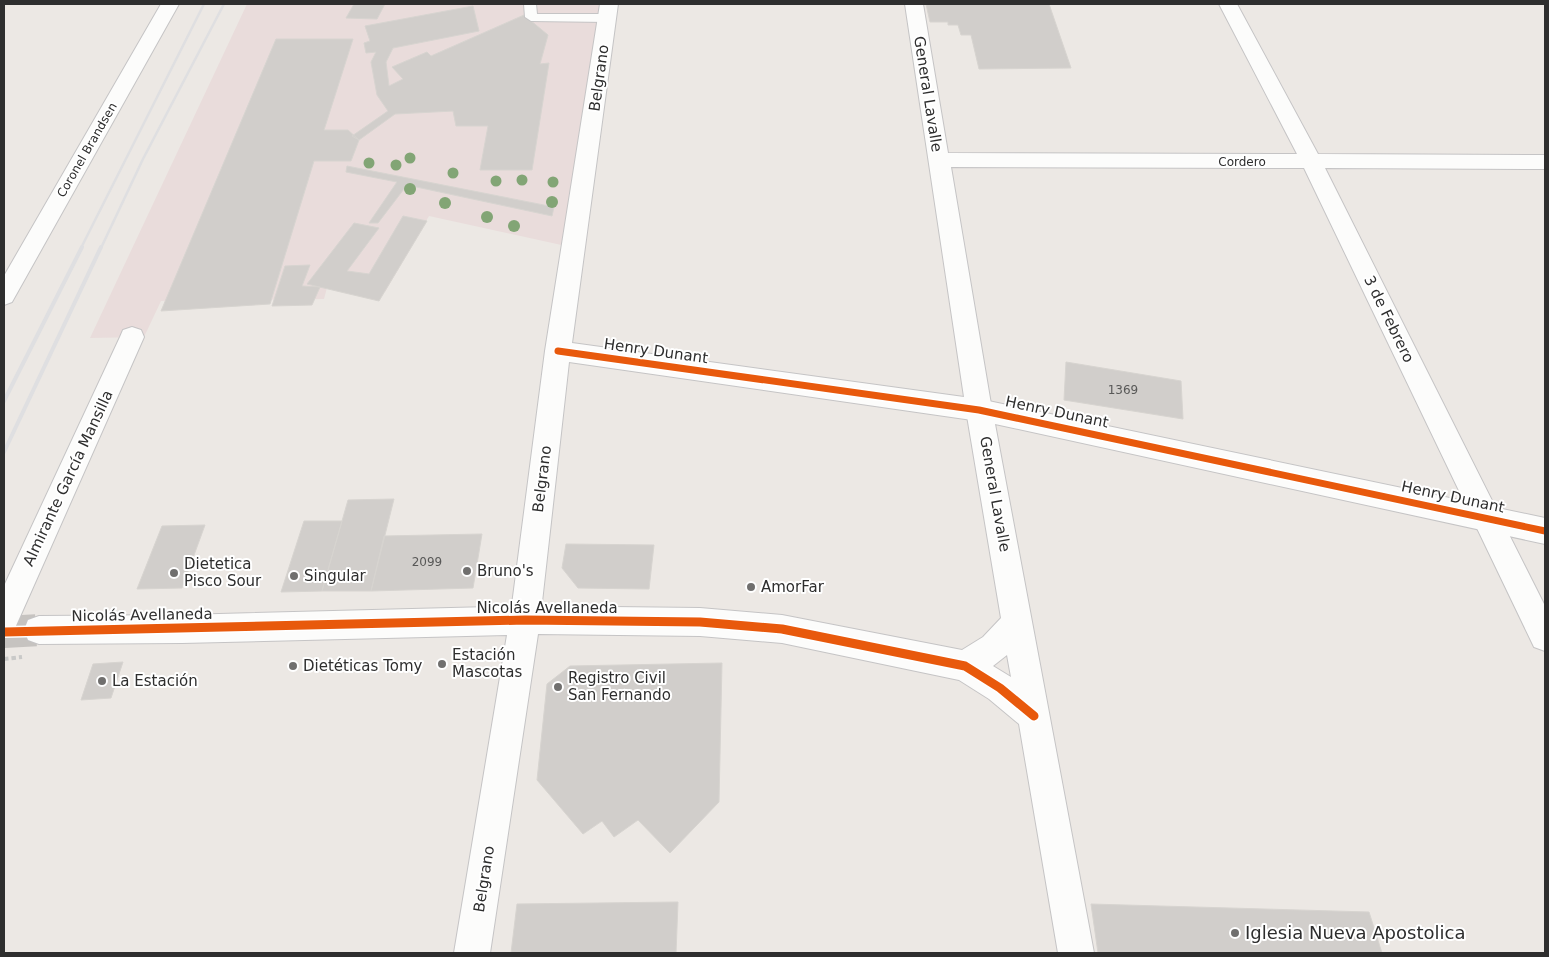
<svg xmlns="http://www.w3.org/2000/svg" width="1549" height="957" viewBox="0 0 1549 957" font-family="'DejaVu Sans',sans-serif">
	<rect width="100%" height="100%" fill="#ece8e4"/>
	<path fill="#e9dcdb" d="M247 4H601L566 246 429 216 385 292 329 280 324 299 161 301 144 337 90 338Z"/>
	<path fill="#d1cecb" stroke="#d7d4d0" d="M354 4H385L377 19 346 18Z
		M926 4H1049L1071 68 979 69 971 35H961L958 25H948V22H930Z
		M473 6 479 31 393 48 386 62 389 86 403 79 392 67 427 52 431 56 524 15 548 35 540 64 549 63 532 170H480L488 126H456L453 111 395 114 359 140 352 136 388 111 377 95 371 62 376 52 366 53 364 43 370 41 365 26Z
		M276 39H353L324 130H348L359 140 351 161H314L270 304 161 311Z
		M347 166 554 207 552 216 407 185 378 223H369L397 182 346 172Z
		M403 216 427 221 379 301 307 284 354 223 379 228 347 271 369 274Z
		M310 265 302 286 320 287 312 305 272 306 285 266Z
		M1066 362 1181 381 1183 419 1064 400Z
		M394 499 371 591H322L348 500Z
		M304 521H342L322 591 281 592Z
		M205 525 182 588 137 589 162 526Z
		M482 534 473 588 371 591 384 536Z
		M566 544 654 545 649 589 578 588 562 568Z
		M123 662 111 698 81 700 93 664Z
		M722 663 719 802 670 853 638 820 614 837 602 821 583 834 537 780 547 684 570 666Z
		M678 902 676 953H511L517 904Z
		M1091 904 1369 912 1382 953H1098Z"/>
	<g fill="none" stroke-linecap="round" stroke-linejoin="round">
		<path stroke="#c6c3c0" stroke-width="32" stroke-dasharray="32 16" stroke-linecap="butt" d="M4 632 39 630"/>
		<defs>
			<path id="lane" d="M524 4H536L537 14H607L613 18 607 22 531 21 525 17Z"/>
			<path id="street" d="M161 4H179L12 302 4 305V276Z
				M600 4H618L572 343 964 397 905 4H923L948 153 1297 154 1219 4H1237L1318 154 1545 155V169L1325 168 1545 606V651L1534 647 1304 168 951 167 992 410 988 418 979 421 569 362 540 620 536 630 525 634 514 630 510 620 545 351Z
				M132 327 141 330 144 337 15 628 4 632V586L120 337 123 330Z"/>
			<path id="secondary" d="M979 399 1545 518V544L995 424 1094 953H1058L1019 724 989 699 959 680 782 643 700 636 538 634 490 953H454L507 635 182 643 39 644 28 640 24 630 28 620 39 616 182 615 525 606 700 608 782 615 962 650 983 637 1001 618 966 410 970 402ZM1007 655 1011 677 993 666Z"/>
		</defs>
		<use href="#lane" stroke="#c5c4c5" stroke-width="2"/>
		<use href="#street" stroke="#c5c4c5" stroke-width="2"/>
		<use href="#secondary" stroke="#c5c4c5" stroke-width="2"/>
		<path stroke="#c9c9c8" stroke-width="4" stroke-dasharray="4.5 3" stroke-linecap="butt" d="M4 659 22 657"/>
		<use href="#lane" fill="#fcfcfb" fill-rule="evenodd"/>
		<use href="#street" fill="#fcfcfb" fill-rule="evenodd"/>
		<use href="#secondary" fill="#fcfcfb" fill-rule="evenodd"/>
		<path stroke="#dfdfe1" stroke-width="2.5" d="M81 248 204 4
			M101 248 143 159 224 4"/>
		<path stroke="#dfdfe1" stroke-width="4" d="M4 401 82 247
			M4 452 101 247"/>
		<defs>
			<path id="cycleway-far1" d="M558 351 979 410 1545 531"/>
			<path id="cycleway" d="M4 632 525 620 700 622 782 629 965 666 1000 688 1034 716"/>
		</defs>
		<use href="#cycleway-far1" stroke="#fff" stroke-width="10"/>
		<use href="#cycleway" stroke="#fff" stroke-width="12"/>
		<use href="#cycleway-far1" stroke="#e8590c" stroke-width="7"/>
		<use href="#cycleway" stroke="#e8590c" stroke-width="9"/>
	</g>
	<g fill="#82a575">
		<circle cx="410" cy="158" r="5.5"/>
		<circle cx="369" cy="163" r="5.5"/>
		<circle cx="396" cy="165" r="5.5"/>
		<circle cx="453" cy="173" r="5.5"/>
		<circle cx="522" cy="180" r="5.5"/>
		<circle cx="496" cy="181" r="5.5"/>
		<circle cx="553" cy="182" r="5.5"/>
		<circle cx="410" cy="189" r="6"/>
		<circle cx="552" cy="202" r="6"/>
		<circle cx="445" cy="203" r="6"/>
		<circle cx="487" cy="217" r="6"/>
		<circle cx="514" cy="226" r="6"/>
	</g>
	<g fill="#706f6e" stroke="#fff" stroke-width="2">
		<circle cx="467" cy="571" r="5"/>
		<circle cx="174" cy="573" r="5"/>
		<circle cx="294" cy="576" r="5"/>
		<circle cx="751" cy="587" r="5"/>
		<circle cx="442" cy="664" r="5"/>
		<circle cx="293" cy="666" r="5"/>
		<circle cx="102" cy="681" r="5"/>
		<circle cx="558" cy="687" r="5"/>
		<circle cx="1235" cy="933" r="5"/>
	</g>
	<g text-anchor="middle" stroke-width="4" stroke-linejoin="round" paint-order="stroke">
		<g font-size="12" fill="#2e2e2e" stroke="#fff">
			<text transform="translate(87 150) rotate(-60)" y="4">Coronel Brandsen</text>
			<text x="1242" y="166">Cordero</text>
		</g>
		<g font-size="12" fill="#585857">
			<text x="1123" y="394">1369</text>
			<text x="427" y="566">2099</text>
		</g>
		<g font-size="15" fill="#2e2e2e" stroke="#fff">
			<text transform="translate(599 78) rotate(-82)" y="5">Belgrano</text>
			<text transform="translate(928 94) rotate(81)" y="5">General Lavalle</text>
			<text transform="translate(1389 319) rotate(64)" y="5">3 de Febrero</text>
			<text transform="translate(656 351) rotate(8)" y="5">Henry Dunant</text>
			<text transform="translate(1057 412) rotate(12)" y="5">Henry Dunant</text>
			<text transform="translate(68 478) rotate(-65)" y="5">Almirante García Mansilla</text>
			<text transform="translate(542 479) rotate(-83)" y="5">Belgrano</text>
			<text transform="translate(995 494) rotate(80)" y="5">General Lavalle</text>
			<text transform="translate(1453 497) rotate(12)" y="5">Henry Dunant</text>
			<text x="547" y="613">Nicolás Avellaneda</text>
			<text transform="translate(142 615) rotate(-1)" y="5">Nicolás Avellaneda</text>
			<text transform="translate(484 879) rotate(-81)" y="5">Belgrano</text>
		</g>
		<g font-size="15" fill="#2e2e2e" stroke="#fff" text-anchor="start">
			<text x="184" y="569">Dietetica<tspan x="184" dy="17">Pisco Sour</tspan></text>
			<text x="477" y="576">Bruno's</text>
			<text x="304" y="581">Singular</text>
			<text x="761" y="592">AmorFar</text>
			<text x="452" y="660">Estación<tspan x="452" dy="17">Mascotas</tspan></text>
			<text x="303" y="671">Dietéticas Tomy</text>
			<text x="568" y="683">Registro Civil<tspan x="568" dy="17">San Fernando</tspan></text>
			<text x="112" y="686">La Estación</text>
		</g>
		<g font-size="18" fill="#2e2e2e" stroke="#fff" text-anchor="start">
			<text x="1245" y="939">Iglesia Nueva Apostolica</text>
		</g>
	</g>
	<rect width="1549" height="957" fill="none" stroke="#2e2e2e" stroke-width="10"/>
</svg>
